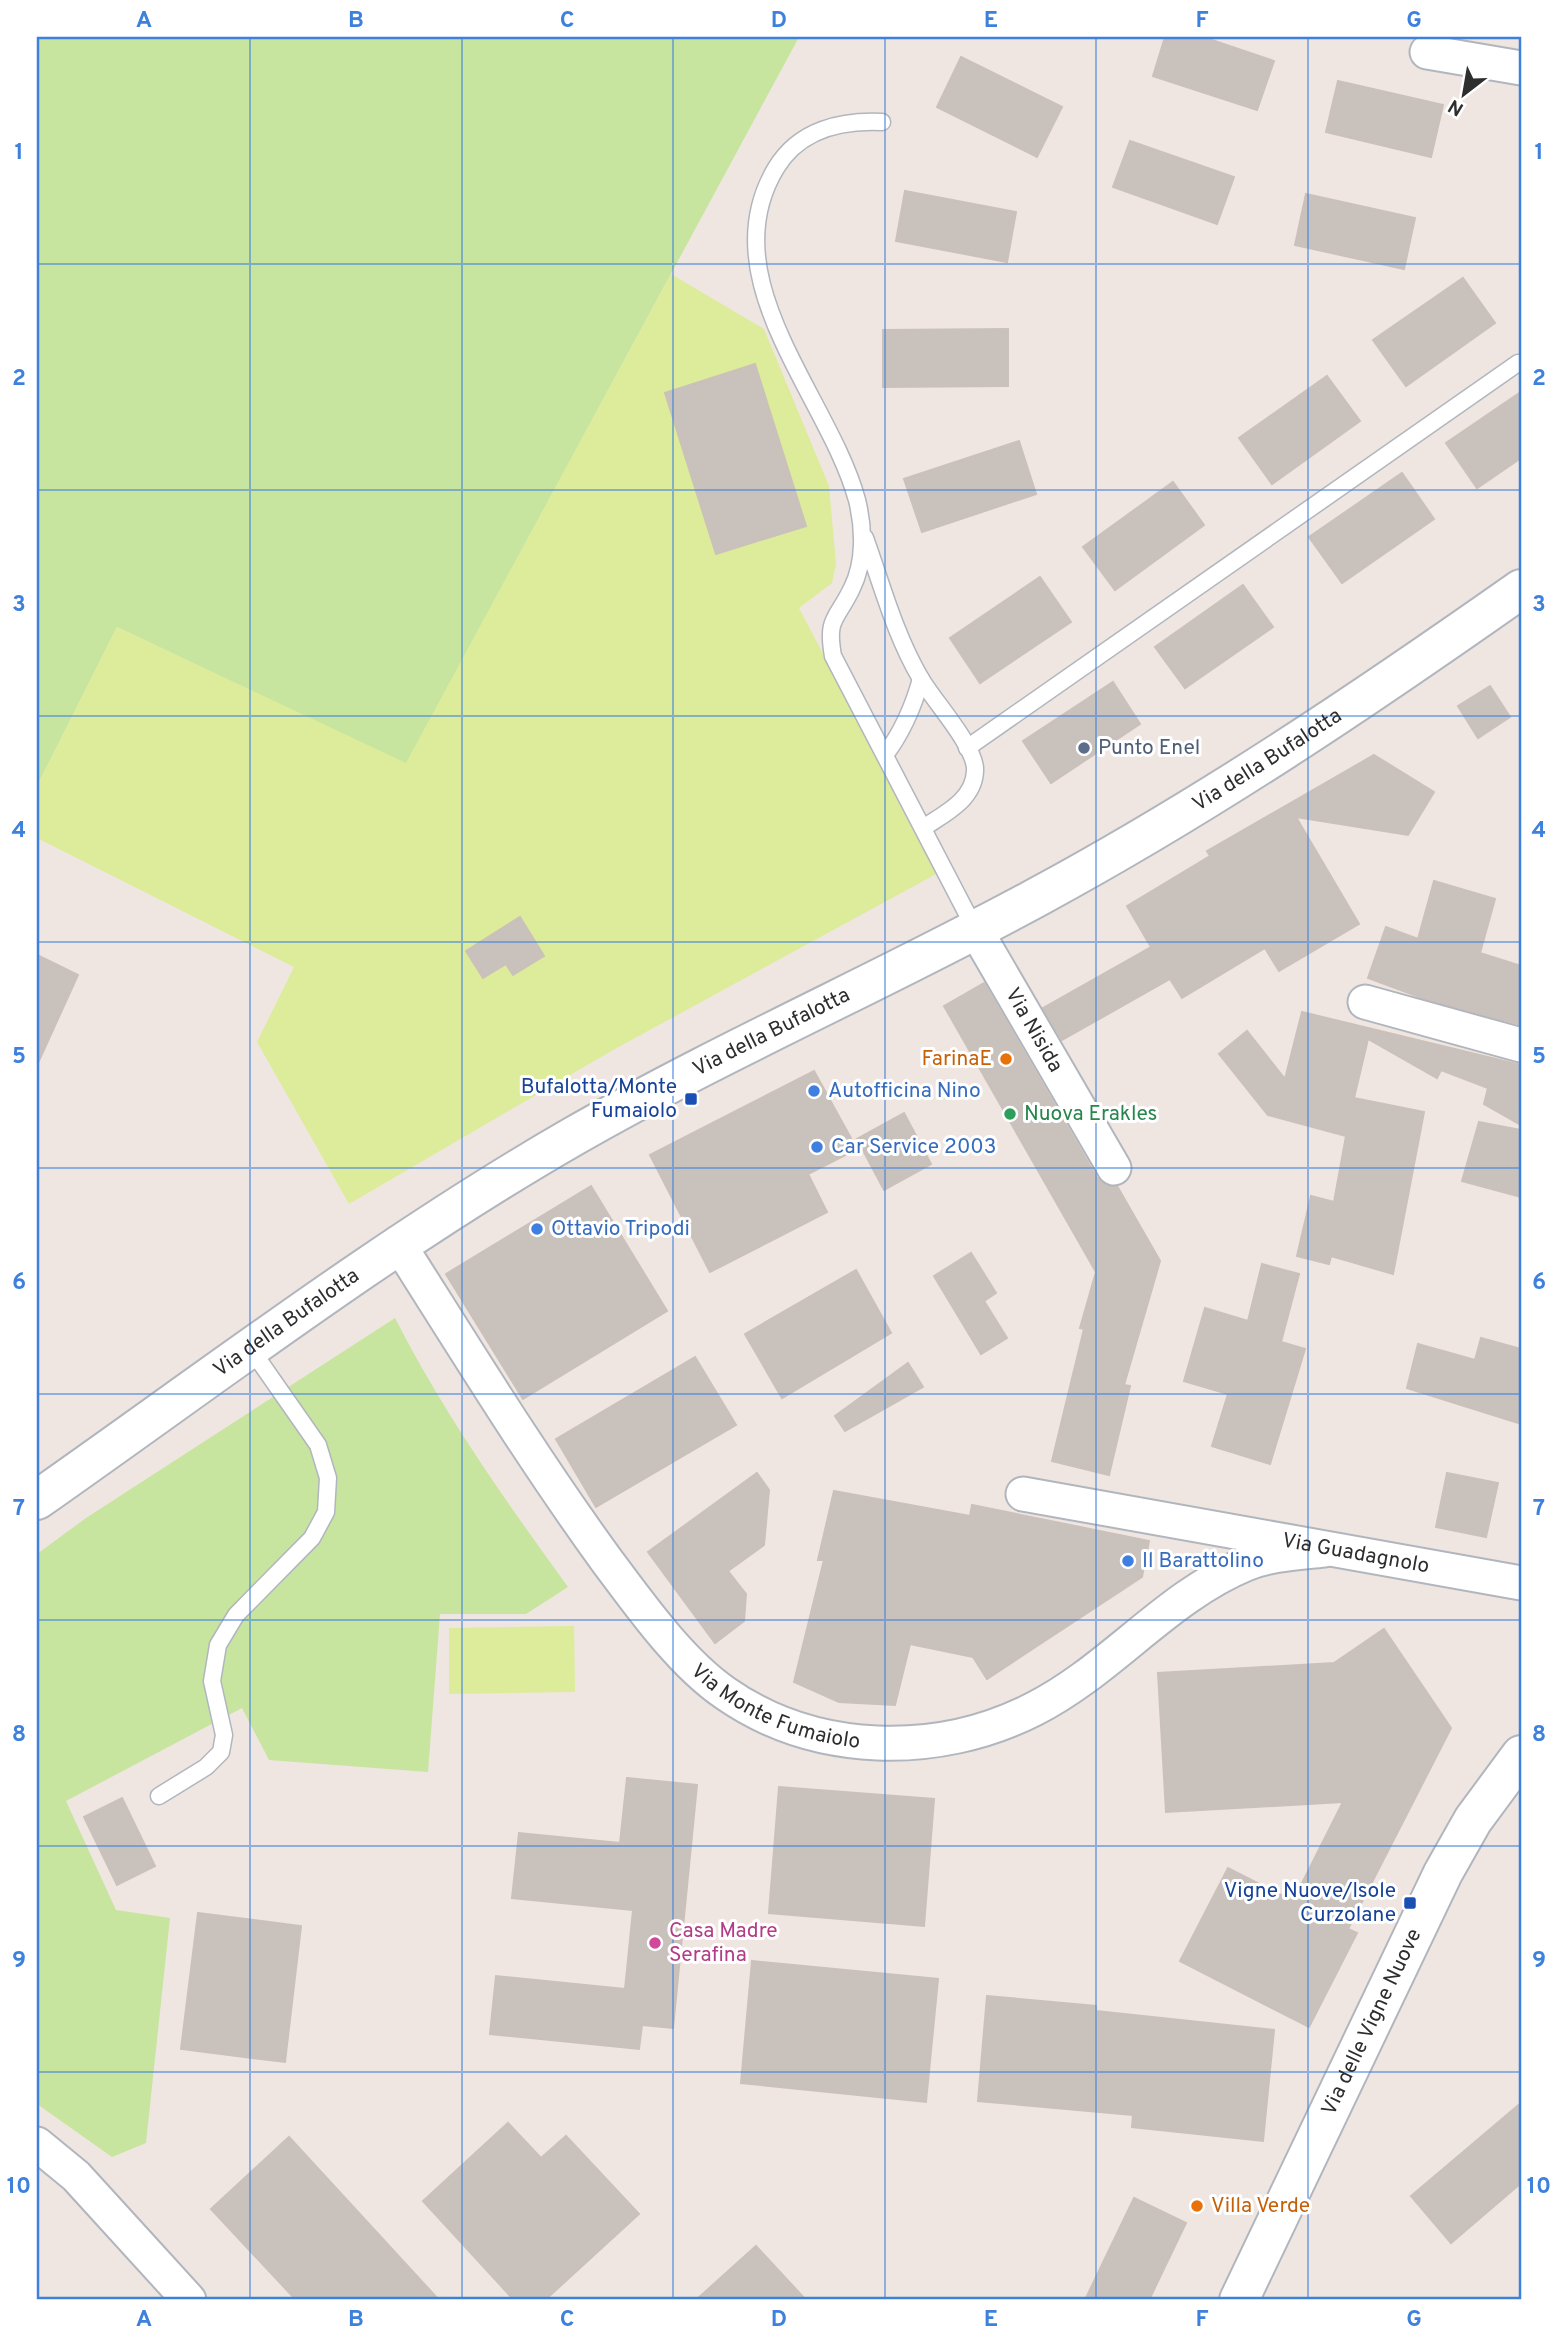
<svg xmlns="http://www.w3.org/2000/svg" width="1558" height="2337" font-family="Overpass,sans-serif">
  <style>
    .green { fill: #c7e59e }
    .pitch { fill: #dcec9a }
    .building { fill: #c8c1bc; stroke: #cbc1ba; stroke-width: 2 }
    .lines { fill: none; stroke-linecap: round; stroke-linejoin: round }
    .lane-casing { stroke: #b1b6be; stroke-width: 19 }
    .street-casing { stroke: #b1b6be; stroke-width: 37 }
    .secondary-casing { stroke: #b1b6be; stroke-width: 42 }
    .lane { stroke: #fff; stroke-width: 16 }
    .street { stroke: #fff; stroke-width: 33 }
    .secondary { stroke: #fff; stroke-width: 38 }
    .grid { fill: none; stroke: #3e81dc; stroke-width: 2; stroke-opacity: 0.55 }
    .service-dot { fill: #5c6f8a; stroke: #fff; stroke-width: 2.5 }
    .food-dot { fill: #e8710a; stroke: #fff; stroke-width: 2.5 }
    .shop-dot { fill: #3f7fe0; stroke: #fff; stroke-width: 2.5 }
    .transit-dot { fill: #1a4fb4; stroke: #fff; stroke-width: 2.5 }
    .leisure-dot { fill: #2e9e5b; stroke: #fff; stroke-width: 2.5 }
    .hotel-dot { fill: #d1479c; stroke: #fff; stroke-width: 2.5 }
    .labels { text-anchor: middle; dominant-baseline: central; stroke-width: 6; stroke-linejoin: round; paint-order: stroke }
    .service-label { font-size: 21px; fill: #4e5e75; stroke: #fff; text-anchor: start }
    .street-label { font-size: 21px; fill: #2e2e2e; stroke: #fff }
    .food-label { font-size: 21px; fill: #c56008; stroke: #fff; text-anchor: end }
    .transit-label { font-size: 21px; fill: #164399; stroke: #fff; text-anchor: end }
    .shop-label { font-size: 21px; fill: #366cbe; stroke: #fff; text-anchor: start }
    .leisure-label { font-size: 21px; fill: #27864d; stroke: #fff; text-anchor: start }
    .hotel-label { font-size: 21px; fill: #b23c85; stroke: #fff; text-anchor: start }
    .neatline { fill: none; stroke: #3e81dc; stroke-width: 2.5 }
    .grid-label { font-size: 23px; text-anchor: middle; font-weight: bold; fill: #3e81dc }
  </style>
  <rect width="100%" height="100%" fill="#efe6e1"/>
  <g class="green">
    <polygon points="37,37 799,37 406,764 117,627 37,786"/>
    <path d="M395,1318C444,1414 505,1500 568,1587L526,1614H440L428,1772L269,1760L242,1708L66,1801L116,1910L170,1918L146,2143L112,2157L37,2104V1554L86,1518Z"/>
  </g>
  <g class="pitch">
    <polygon points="671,274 764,329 829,486 836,564 832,583 799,608 938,873 613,1050 349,1204 257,1042 294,967 37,838 37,786 117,627 406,763"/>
    <polygon points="574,1626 575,1692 449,1694 449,1628"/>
  </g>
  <g class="building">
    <polygon points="1165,37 1203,37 1274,61 1257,110 1153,76"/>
    <polygon points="961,57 1062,107 1037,157 937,107"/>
    <polygon points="1338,81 1443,105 1431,157 1326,132"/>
    <polygon points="1130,141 1234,177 1217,224 1113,187"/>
    <polygon points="905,191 1016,212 1007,262 896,241"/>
    <polygon points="1306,194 1415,218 1404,269 1295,245"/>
    <polygon points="1463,278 1495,323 1406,386 1373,340"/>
    <polygon points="1008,329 1008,386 883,387 883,330"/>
    <polygon points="755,364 806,526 716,554 665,393"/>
    <polygon points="1327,376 1360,421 1272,484 1239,438"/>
    <polygon points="1521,392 1521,458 1477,488 1446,443"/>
    <polygon points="1019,441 1036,494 922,532 904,479"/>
    <polygon points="1402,473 1434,519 1342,583 1309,537"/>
    <polygon points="1173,482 1204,525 1115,590 1083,547"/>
    <polygon points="1040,577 1071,622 980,683 950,638"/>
    <polygon points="1243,585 1273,627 1185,688 1155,647"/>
    <polygon points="1113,682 1140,724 1051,783 1023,741"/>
    <polygon points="1490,686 1510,717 1478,738 1458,706"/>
    <polygon points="1374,755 1434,792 1408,835 1296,817 1359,924 1279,971 1265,948 1182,998 1170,979 1062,1040 1043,1008 1151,947 1127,906 1210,856 1207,851"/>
    <polygon points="1434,881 1495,899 1480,953 1521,966 1521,1025 1422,998 1368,978 1386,927 1418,939"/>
    <polygon points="520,917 544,956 513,975 506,964 483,978 466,951"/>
    <polygon points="37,955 78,975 37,1065"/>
    <polygon points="984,983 1097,1178 1105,1185 1117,1186 1160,1261 1124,1385 1130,1386 1109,1475 1052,1461 1084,1329 1080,1328 1096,1272 944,1006"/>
    <polygon points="1302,1012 1521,1065 1521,1125 1484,1104 1488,1088 1441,1070 1437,1078 1368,1039 1354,1098 1424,1112 1393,1274 1331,1256 1329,1264 1297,1256 1311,1196 1334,1202 1346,1136 1268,1115 1219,1054 1247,1031 1285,1079"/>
    <polygon points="814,1071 857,1149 808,1174 827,1212 710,1272 650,1155"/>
    <polygon points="904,1113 931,1164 884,1190 857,1139"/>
    <polygon points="1479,1122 1521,1130 1521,1197 1462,1181"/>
    <polygon points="591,1186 667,1311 523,1399 446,1274"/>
    <polygon points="971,1253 996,1293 984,1301 1007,1338 981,1354 934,1276"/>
    <polygon points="1262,1264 1299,1274 1281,1342 1305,1349 1270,1464 1212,1446 1228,1394 1184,1381 1205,1308 1248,1321"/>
    <polygon points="856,1270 891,1333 782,1398 745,1334"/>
    <polygon points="1481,1338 1521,1349 1521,1424 1407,1388 1418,1344 1475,1360"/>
    <polygon points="695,1357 736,1425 596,1507 556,1439"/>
    <polygon points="908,1363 923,1387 845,1431 835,1416"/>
    <polygon points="757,1473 769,1490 764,1545 728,1571 746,1594 744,1621 715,1643 648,1552"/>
    <polygon points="1447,1473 1498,1483 1486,1537 1436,1527"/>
    <polygon points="834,1491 970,1516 972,1505 1149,1541 1142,1577 987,1679 973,1657 910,1644 895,1705 839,1702 794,1682 824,1560 818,1560"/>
    <polygon points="1384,1629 1451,1728 1348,1929 1357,1933 1309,2027 1180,1961 1228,1868 1293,1901 1343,1802 1166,1812 1158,1673 1334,1663"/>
    <polygon points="627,1778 697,1785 673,2028 642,2025 639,2049 490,2034 496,1976 625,1989 633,1910 512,1898 519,1833 620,1843"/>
    <polygon points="779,1787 934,1799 924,1926 769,1913"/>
    <polygon points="122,1798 155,1866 117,1885 84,1817"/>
    <polygon points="198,1913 301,1926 285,2062 181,2049"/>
    <polygon points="752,1961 938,1979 926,2102 741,2083"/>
    <polygon points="987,1996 1096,2006 1096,2011 1274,2030 1263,2141 1132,2127 1133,2115 978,2101"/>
    <polygon points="1521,2103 1521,2183 1451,2243 1411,2196"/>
    <polygon points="508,2123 541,2158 566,2136 639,2214 545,2300 514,2300 423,2201"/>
    <polygon points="289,2137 439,2300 296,2300 211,2209"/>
    <polygon points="1134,2198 1186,2223 1149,2300 1085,2300"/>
    <polygon points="756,2246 806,2300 696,2300"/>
  </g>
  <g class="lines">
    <g class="lane-casing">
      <g id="lane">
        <path d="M882,122C841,120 799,130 776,168C709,279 829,397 857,500C864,528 865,562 852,588C837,620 826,617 833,656L975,929"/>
        <path d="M865,538C882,585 895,635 921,679C933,700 977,748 975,771C974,800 944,814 923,828"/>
        <polyline points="967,748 1518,363"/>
        <path d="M885,755C903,731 913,708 921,679"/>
        <polyline points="159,1796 206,1767 221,1752 224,1735 212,1681 218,1645 236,1615 312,1538 326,1512 328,1478 318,1445 251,1349"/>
      </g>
    </g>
    <g class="street-casing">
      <g id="street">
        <polyline points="1427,52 1521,68"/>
        <path id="s1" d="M975,929L1114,1168"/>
        <polyline points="1365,1002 1521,1045"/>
        <path id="s2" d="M398,1243C466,1350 532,1458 607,1561C640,1605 680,1662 725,1693C815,1756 938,1758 1034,1709C1111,1670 1166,1597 1246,1564C1270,1554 1298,1553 1324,1550"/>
        <path id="s3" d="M1023,1494L1521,1583"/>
        <polyline points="37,2144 76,2176 189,2300"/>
      </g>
    </g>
    <g class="secondary-casing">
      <g id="secondary">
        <path id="s4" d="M37,1500C214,1376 386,1244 574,1136C726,1049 887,979 1041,895C1209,804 1366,698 1521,589"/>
        <path id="s5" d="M1239,2300L1443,1873L1473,1820L1521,1755"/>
      </g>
    </g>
    <use href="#lane" class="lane"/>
    <use href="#street" class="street"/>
    <use href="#secondary" class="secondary"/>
  </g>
  <path class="grid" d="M250,37V2300M462,37V2300M673,37V2300M885,37V2300M1096,37V2300M1308,37V2300M37,264H1521M37,490H1521M37,716H1521M37,942H1521M37,1168H1521M37,1394H1521M37,1620H1521M37,1846H1521M37,2072H1521"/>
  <circle class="service-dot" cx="1084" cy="748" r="7"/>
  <g class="food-dot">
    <circle cx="1006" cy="1059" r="7"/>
    <circle cx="1197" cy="2206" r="7"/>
  </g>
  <g class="shop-dot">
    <circle cx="814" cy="1091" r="7"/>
    <circle cx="817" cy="1147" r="7"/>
    <circle cx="537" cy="1229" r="7"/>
    <circle cx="1128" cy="1561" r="7"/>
  </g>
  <g class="transit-dot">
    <rect x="684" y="1092" width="14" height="14" rx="3.5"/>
    <rect x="1403" y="1896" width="14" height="14" rx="3.5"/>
  </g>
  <circle class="leisure-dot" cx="1010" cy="1114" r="7"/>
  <circle class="hotel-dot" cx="655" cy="1943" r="7"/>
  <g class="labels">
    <g class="service-label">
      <text x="1098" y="748">Punto Enel</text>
    </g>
    <g class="street-label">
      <text stroke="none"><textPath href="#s4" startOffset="1438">Via della Bufalotta</textPath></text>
      <text stroke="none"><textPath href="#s1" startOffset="117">Via Nisida</textPath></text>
      <text stroke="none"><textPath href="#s4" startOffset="872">Via della Bufalotta</textPath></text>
      <text stroke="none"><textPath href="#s4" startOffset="306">Via della Bufalotta</textPath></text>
      <text stroke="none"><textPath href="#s3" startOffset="338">Via Guadagnolo</textPath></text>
      <text stroke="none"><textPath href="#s2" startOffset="611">Via Monte Fumaiolo</textPath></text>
      <text stroke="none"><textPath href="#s5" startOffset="308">Via delle Vigne Nuove</textPath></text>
    </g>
    <g class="food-label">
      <text x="992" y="1059">FarinaE</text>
      <text x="1211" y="2206" text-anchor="start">Villa Verde</text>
    </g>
    <g class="transit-label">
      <text x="677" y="1087">Bufalotta/Monte<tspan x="677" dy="24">Fumaiolo</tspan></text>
      <text x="1396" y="1891">Vigne Nuove/Isole<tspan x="1396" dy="24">Curzolane</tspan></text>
    </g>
    <g class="shop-label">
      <text x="828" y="1091">Autofficina Nino</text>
      <text x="831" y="1147">Car Service 2003</text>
      <text x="551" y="1229">Ottavio Tripodi</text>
      <text x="1142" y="1561">Il Barattolino</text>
    </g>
    <g class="leisure-label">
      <text x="1024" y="1114">Nuova Erakles</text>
    </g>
    <g class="hotel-label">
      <text x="669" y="1931">Casa Madre<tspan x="669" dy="24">Serafina</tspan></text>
    </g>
  </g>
  <rect width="1558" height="2337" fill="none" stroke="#ffffff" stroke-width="77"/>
  <g transform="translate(1464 94) rotate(211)" stroke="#ffffff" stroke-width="5" paint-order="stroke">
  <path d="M0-5L12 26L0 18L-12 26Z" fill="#2e2e2e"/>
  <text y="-10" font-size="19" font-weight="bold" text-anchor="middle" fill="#2e2e2e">N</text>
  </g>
  <rect x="38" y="38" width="1482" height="2260" class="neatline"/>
  <g class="grid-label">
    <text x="144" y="27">A</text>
    <text x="356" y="27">B</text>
    <text x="567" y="27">C</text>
    <text x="779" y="27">D</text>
    <text x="991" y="27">E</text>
    <text x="1202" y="27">F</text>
    <text x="1414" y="27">G</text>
    <text x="19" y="159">1</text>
    <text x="1539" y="159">1</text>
    <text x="19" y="385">2</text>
    <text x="1539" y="385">2</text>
    <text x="19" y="611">3</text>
    <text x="1539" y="611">3</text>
    <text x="19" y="837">4</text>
    <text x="1539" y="837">4</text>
    <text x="19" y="1063">5</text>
    <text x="1539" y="1063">5</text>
    <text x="19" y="1289">6</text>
    <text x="1539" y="1289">6</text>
    <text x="19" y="1515">7</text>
    <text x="1539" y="1515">7</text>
    <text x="19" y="1741">8</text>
    <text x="1539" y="1741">8</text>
    <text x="19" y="1967">9</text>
    <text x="1539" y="1967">9</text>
    <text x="19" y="2193">10</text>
    <text x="1539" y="2193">10</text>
    <text x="144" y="2326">A</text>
    <text x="356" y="2326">B</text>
    <text x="567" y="2326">C</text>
    <text x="779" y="2326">D</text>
    <text x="991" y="2326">E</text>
    <text x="1202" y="2326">F</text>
    <text x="1414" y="2326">G</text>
  </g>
</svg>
